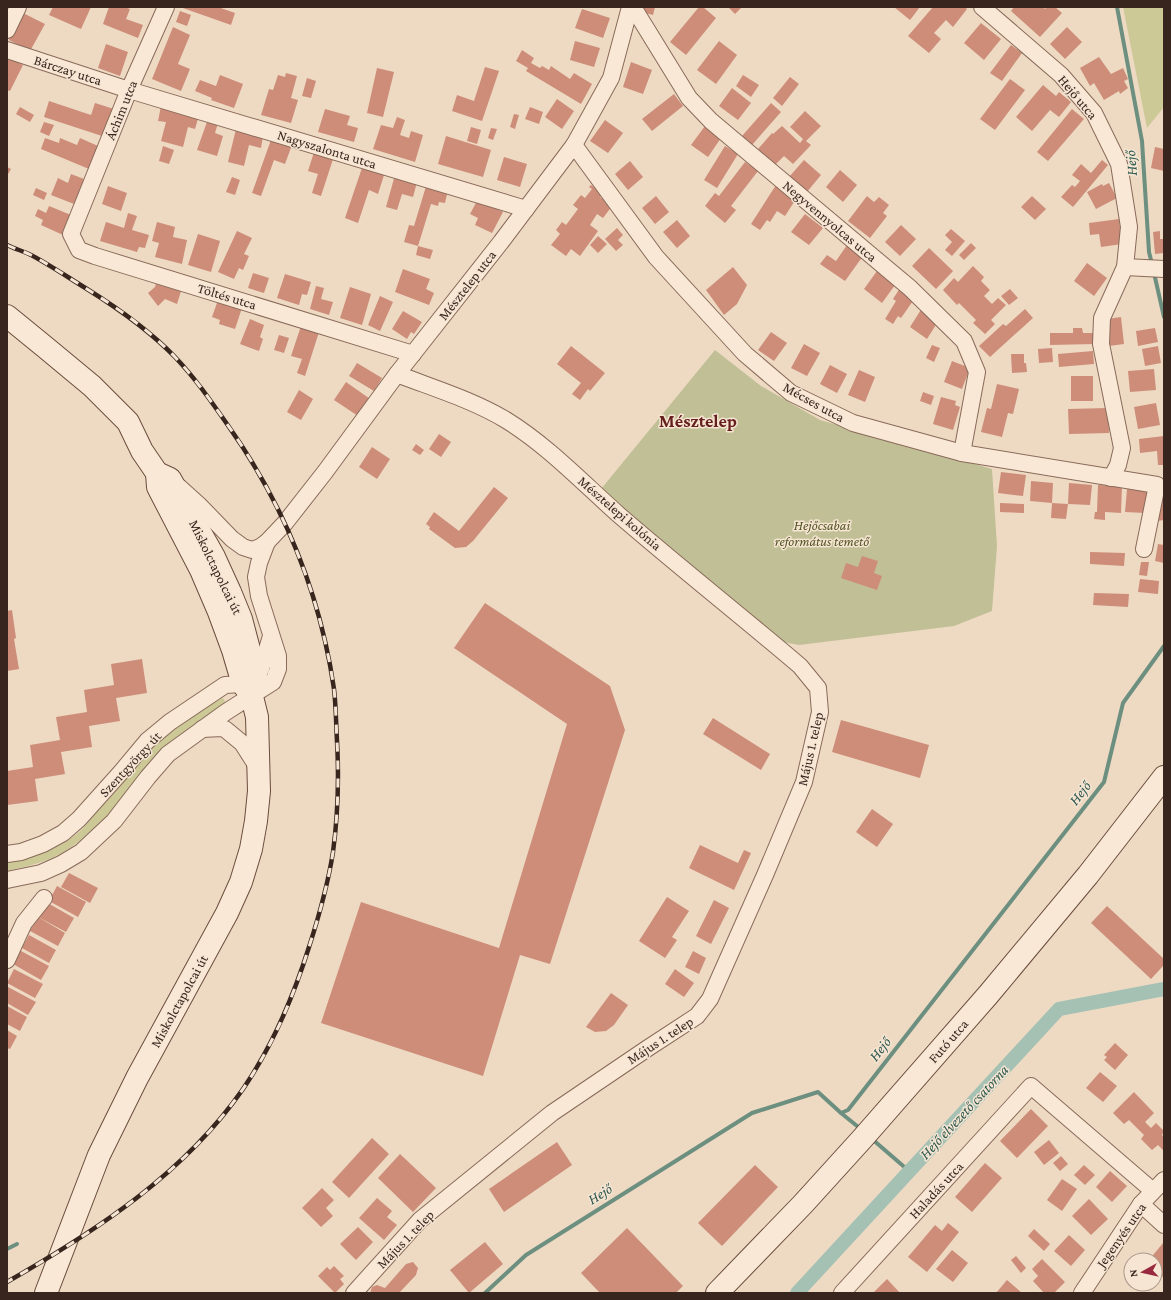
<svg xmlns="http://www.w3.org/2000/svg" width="1171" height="1300" font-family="'Crimson Pro',serif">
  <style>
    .green { fill: #ccc997 }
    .cemetery { fill: #c1bf96 }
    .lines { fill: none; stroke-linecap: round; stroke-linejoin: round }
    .stream { stroke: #6c8f80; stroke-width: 4 }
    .canal { stroke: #a5c1b4; stroke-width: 14 }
    .building { fill: #cd8d79 }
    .street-casing { stroke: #896a5a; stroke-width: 18 }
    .secondary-casing { stroke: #6a4c3d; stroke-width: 24 }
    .street { stroke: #f9e8d6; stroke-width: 16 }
    .secondary { stroke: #f9e8d6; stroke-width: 22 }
    .rail-casing { stroke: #38261e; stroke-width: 4.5 }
    .rail { stroke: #f6e5d3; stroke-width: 3; stroke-dasharray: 9; stroke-linecap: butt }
    .labels { text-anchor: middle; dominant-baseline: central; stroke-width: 3; stroke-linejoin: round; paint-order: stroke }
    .street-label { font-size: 14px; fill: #38261e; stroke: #f6e5d3 }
    .park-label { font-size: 14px; font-style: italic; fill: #525524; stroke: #f6e5d3 }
    .water-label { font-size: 15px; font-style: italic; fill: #2d584e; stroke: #f6e5d3 }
    .district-label { font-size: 18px; font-weight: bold; fill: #651f1d; stroke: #f6e5d3 }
  </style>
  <rect width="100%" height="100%" fill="#eedac3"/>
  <g class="green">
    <polygon points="1123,7 1164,7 1164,107 1147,128"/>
    <path d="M223,698L227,705C204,720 179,732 159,752C144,768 131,787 117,804C101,824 77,846 54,857C39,864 23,867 7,871V863C35,857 66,847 86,825C89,822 90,818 92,815C102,805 112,797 120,786C133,770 146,751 162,737C180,722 202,709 223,698Z"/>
  </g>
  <polygon class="cemetery" points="715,350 761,386 820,420 992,469 997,546 992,611 954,626 799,645 783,642 601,489"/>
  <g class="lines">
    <g class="stream">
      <polyline points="1117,7 1142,141 1149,252 1152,264"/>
      <polyline points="1154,273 1164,317"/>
      <polyline points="841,1113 862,1130"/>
      <polyline points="872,1139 909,1171"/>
      <polyline points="7,1249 17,1244"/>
      <polyline points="485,1293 526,1255 752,1113 818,1092 841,1113 848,1110 1104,782 1123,703 1164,646"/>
    </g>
    <polyline class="canal" points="797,1293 1059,1009 1164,989"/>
  </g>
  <g class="building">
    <polygon points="53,7 91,7 81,29 49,15"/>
    <polygon points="109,7 125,7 130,9 126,19 143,25 138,38 103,24"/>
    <polygon points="180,7 218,7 235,13 231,25"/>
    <polygon points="639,7 655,7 653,15 638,11"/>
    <polygon points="699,7 703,7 716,18 686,55 670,42"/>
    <polygon points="728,7 742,7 735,14"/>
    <polygon points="894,7 920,7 910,20"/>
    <polygon points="933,7 965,7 967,9 953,27 946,20 934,33 941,39 929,53 908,36"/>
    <polygon points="1014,7 1043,7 1045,9 1047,7 1055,7 1062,13 1040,37 1011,11"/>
    <polygon points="582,9 610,18 603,38 575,28"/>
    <polygon points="180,11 191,15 187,26 176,22"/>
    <polygon points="23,13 45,24 30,51 9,40"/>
    <polygon points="981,23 1001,39 984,60 964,43"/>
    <polygon points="173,27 190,35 178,64 190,69 181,91 152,79"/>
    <polygon points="1067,27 1082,42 1065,59 1050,44"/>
    <polygon points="575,41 600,48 594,67 570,60"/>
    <polygon points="719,41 737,55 716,84 697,70"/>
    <polygon points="106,44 128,52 120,76 98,68"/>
    <polygon points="1011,45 1022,53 1002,81 990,73"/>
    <polygon points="522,50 534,58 531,63 540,68 542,66 549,70 551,66 570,79 574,73 592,84 581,104 526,71 528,68 516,61"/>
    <polygon points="7,57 23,65 10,91 7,90"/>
    <polygon points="1099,57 1111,74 1123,68 1128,79 1124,81 1128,88 1120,94 1119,91 1104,100 1094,83 1090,86 1080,68"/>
    <polygon points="631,62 652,70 643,94 623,87"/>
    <polygon points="485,67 499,71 482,121 452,111 457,95 474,101"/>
    <polygon points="377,68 394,72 383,117 367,113"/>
    <polygon points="286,73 297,76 291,98 298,100 291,123 261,115 269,89 273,90 278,75 285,77"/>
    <polygon points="220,75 243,84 234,108 211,100 212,98 195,91 200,80 216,86"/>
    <polygon points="743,75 759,85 751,97 736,86"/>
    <polygon points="790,77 799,84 782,106 773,98"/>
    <polygon points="307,78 316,81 311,98 302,96"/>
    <polygon points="1010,79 1025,90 995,130 980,119"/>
    <polygon points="1043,85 1056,96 1059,92 1071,102 1059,117 1050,110 1032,131 1016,117"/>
    <polygon points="732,88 751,103 738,120 719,106"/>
    <polygon points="674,94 683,106 652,131 642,119"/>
    <polygon points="557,99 574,111 562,129 545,117"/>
    <polygon points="49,101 91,115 95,103 114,109 105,137 44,117"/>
    <polygon points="771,103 781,112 752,145 742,136"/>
    <polygon points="161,106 199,115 195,129 188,127 183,147 161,141 166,122 158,121"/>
    <polygon points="20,107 34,115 30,122 16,114"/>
    <polygon points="530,107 543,112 539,124 525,119"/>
    <polygon points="325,109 350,116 347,125 358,128 354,142 318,132"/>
    <polygon points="1072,109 1084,119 1048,161 1037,152"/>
    <polygon points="805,111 821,126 806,141 811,145 793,164 784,156 775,165 758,149 772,133 773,134 782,126 800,143 803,139 790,127"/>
    <polygon points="514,114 519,115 515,129 510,127"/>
    <polygon points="397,117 405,120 400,135 409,138 411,131 423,135 415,162 373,149 381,125 393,128"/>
    <polygon points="208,119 218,123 215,133 223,136 217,156 197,150"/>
    <polygon points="605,120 623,133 608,153 590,141"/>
    <polygon points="44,122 54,125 49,136 40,132"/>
    <polygon points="705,126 721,138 708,157 691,145"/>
    <polygon points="471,127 481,130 477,144 467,141"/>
    <polygon points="491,128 497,129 493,140 488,138"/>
    <polygon points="236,129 263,136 261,148 249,145 244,166 228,162"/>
    <polygon points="446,136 491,150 483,177 438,164"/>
    <polygon points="272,137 292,145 285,164 274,160 261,196 252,193"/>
    <polygon points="45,138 59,143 60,138 77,145 80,138 98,146 89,169 41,149"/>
    <polygon points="163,146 174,150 169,164 159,161"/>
    <polygon points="725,146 738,154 717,188 704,180"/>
    <polygon points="1155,147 1164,149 1164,171 1151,168"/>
    <polygon points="315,149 334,156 321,196 312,193 318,174 308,171"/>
    <polygon points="504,157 527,164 520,187 497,180"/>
    <polygon points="804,160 821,175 807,192 789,177"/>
    <polygon points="1102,160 1108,165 1073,207 1061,197 1072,185 1075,187 1080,181 1072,175 1081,164 1091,173"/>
    <polygon points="630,161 643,177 628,190 615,174"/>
    <polygon points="745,162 758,171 731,206 736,210 725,223 705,206 715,193 719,196"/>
    <polygon points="363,165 385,172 378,194 369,190 358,223 345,218"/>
    <polygon points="7,167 11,169 7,176"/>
    <polygon points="840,170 857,185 843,202 826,187"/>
    <polygon points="71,174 84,179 74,204 51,195 58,178 68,183"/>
    <polygon points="395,175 417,182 413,197 402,194 397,210 386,207"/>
    <polygon points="232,177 240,180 235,195 226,192"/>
    <polygon points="427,183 448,190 445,203 439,202 438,206 431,204 418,246 404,242 409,225 414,226"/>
    <polygon points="1109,183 1117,198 1096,209 1087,192 1102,184 1103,186"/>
    <polygon points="591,185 603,194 600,197 612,206 603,218 597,214 590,225 598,231 580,256 571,249 566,256 551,245 560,234 556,230 562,222 566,225 578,209 573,205 581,195 585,198 592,189 589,187"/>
    <polygon points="776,185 796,199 785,216 777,211 770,222 767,220 760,230 751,224"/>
    <polygon points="108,186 127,193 121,211 102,204"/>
    <polygon points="36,188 47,193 44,200 33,195"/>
    <polygon points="656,196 669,212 655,224 642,208"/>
    <polygon points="867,196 874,202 879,197 889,205 883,213 887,216 870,238 848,221"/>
    <polygon points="1032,196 1046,209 1035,220 1021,207"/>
    <polygon points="478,199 503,212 492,233 475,225 478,218 470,214"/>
    <polygon points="49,206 71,215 63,235 41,225 43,220 35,216 38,209 46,213"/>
    <polygon points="128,213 137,216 132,230 149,235 145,248 139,247 137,252 100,241 106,222 124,228"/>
    <polygon points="805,214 823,228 809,245 791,232"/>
    <polygon points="1119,219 1122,244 1101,247 1099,234 1090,235 1089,223"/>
    <polygon points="677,220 690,236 677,248 663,232"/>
    <polygon points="157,222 175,227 173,237 187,240 182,264 155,257 159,243 152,241"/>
    <polygon points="901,225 916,239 900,256 885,242"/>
    <polygon points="617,228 623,235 618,240 623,245 616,251 605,239"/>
    <polygon points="951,229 965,241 952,256 945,250 952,242 945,235"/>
    <polygon points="237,231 252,238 244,254 249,256 243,270 239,268 234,279 218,272"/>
    <polygon points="1160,231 1160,239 1164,239 1164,253 1155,254 1153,232"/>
    <polygon points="198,234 220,241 211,272 188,265"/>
    <polygon points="598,236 607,244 598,253 590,245"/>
    <polygon points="971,243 976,248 964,260 959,255"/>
    <polygon points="847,245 863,256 845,281 820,264 827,255 836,261"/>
    <polygon points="418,246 433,250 430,259 416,255"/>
    <polygon points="929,248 953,271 936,289 912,266"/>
    <polygon points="1087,263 1107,278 1094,296 1074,281"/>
    <polygon points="973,266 984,277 981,281 990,290 984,296 992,304 998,298 1006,305 991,320 995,324 985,334 973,323 976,320 959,303 957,305 943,290 954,278 958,282"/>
    <polygon points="733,267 747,285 737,304 724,315 706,290"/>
    <polygon points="403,269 430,279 426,289 434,293 429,305 395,292"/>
    <polygon points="877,271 895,285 882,303 864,289"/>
    <polygon points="253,273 269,278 264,293 248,288"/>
    <polygon points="285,274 311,282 307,295 302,294 299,305 277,298"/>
    <polygon points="157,280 182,288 177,304 165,299 158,306 148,293 155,287"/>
    <polygon points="316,286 324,288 321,299 333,302 329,315 310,309"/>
    <polygon points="350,287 371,294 362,325 340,318"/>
    <polygon points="900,288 915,298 901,318 898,316 893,324 885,319 896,301 893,299"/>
    <polygon points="1010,289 1018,298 1009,305 1001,296"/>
    <polygon points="380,296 393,302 380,331 368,325"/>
    <polygon points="218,300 242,308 235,329 219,324 220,320 212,317"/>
    <polygon points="922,308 939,320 927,339 910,327"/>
    <polygon points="1025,309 1033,318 990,357 979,346 1003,324 1006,326"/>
    <polygon points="403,311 422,322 414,334 411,332 407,339 392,329"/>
    <polygon points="1121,317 1124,344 1109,346 1107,319"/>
    <polygon points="250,319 264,325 260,337 263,339 259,351 240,344"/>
    <polygon points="301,326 319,332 305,376 297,373 302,359 291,356"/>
    <polygon points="1073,328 1082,328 1083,333 1096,333 1096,344 1050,345 1050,333 1073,333"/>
    <polygon points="1155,328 1158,342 1138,346 1136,331"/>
    <polygon points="771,332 787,343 774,361 758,350"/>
    <polygon points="279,335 289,338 284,353 274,350"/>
    <polygon points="804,344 820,353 807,376 791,368"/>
    <polygon points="932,345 940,348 934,362 926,358"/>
    <polygon points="571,346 605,373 590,391 588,389 580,400 572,394 581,383 557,364"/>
    <polygon points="1158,346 1161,363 1145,366 1142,349"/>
    <polygon points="1052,348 1053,362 1039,363 1038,349"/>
    <polygon points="1093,351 1094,364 1059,367 1058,354"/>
    <polygon points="1011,354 1024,354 1024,363 1026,363 1027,372 1012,373"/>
    <polygon points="952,361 970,368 962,389 944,382"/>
    <polygon points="357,363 382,378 374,391 349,376"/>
    <polygon points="830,365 847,374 837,393 820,384"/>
    <polygon points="1154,369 1156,390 1130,392 1128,371"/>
    <polygon points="859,370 875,377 865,402 848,395"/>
    <rect x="1071" y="376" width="22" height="25"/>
    <polygon points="346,382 373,401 361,418 334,400"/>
    <polygon points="997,384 1019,389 1013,414 1008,413 1002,437 981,432 987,408 991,409"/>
    <polygon points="299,390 313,399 301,420 287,412"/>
    <polygon points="923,392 934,396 931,405 920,401"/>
    <polygon points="941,397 956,401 955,405 960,407 953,430 933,424"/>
    <polygon points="1156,403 1160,425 1138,429 1134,407"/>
    <polygon points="1108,408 1109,433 1069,434 1068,409"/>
    <polygon points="439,434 451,442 441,457 429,449"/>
    <polygon points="1164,436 1164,465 1158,465 1157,451 1140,453 1139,439"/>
    <polygon points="416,444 424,450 420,455 412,450"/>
    <polygon points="372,447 390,459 377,479 359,467"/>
    <polygon points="1001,472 1026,475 1023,496 998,493"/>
    <polygon points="1031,481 1053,483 1052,503 1030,501"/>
    <polygon points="1069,483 1092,485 1090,505 1068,504"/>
    <polygon points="1098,485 1122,486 1121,513 1105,512 1105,520 1094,519 1095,512 1097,512"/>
    <polygon points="494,487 508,498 473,541 466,547 455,548 429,529 430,527 426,524 434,512 459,531"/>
    <polygon points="1127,489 1147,491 1145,513 1125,512"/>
    <polygon points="1164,500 1164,520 1157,521 1155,501"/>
    <polygon points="1000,503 1024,504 1024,513 1000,512"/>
    <polygon points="1052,503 1068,504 1066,519 1051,518"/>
    <polygon points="1158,544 1164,545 1164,563 1155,561"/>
    <polygon points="1090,552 1125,553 1124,566 1090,564"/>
    <polygon points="862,556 878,561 874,573 882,576 877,590 841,578 846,563 858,567"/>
    <polygon points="1141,562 1149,562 1147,576 1139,575"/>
    <polygon points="1140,579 1159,581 1158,594 1138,592"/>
    <polygon points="1094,593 1129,594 1128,607 1093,605"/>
    <polygon points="485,603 610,686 625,730 550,964 520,955 483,1076 321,1023 361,902 499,948 567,724 454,648"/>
    <polygon points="12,610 16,638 14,639 19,669 7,671 7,611"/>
    <polygon points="142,659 147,693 116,698 120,721 89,726 92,747 61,752 65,774 35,779 38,801 7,805 7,771 33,767 30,745 60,740 56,717 87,712 84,690 114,685 111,664"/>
    <polygon points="713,718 770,754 761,770 703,734"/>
    <polygon points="841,720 929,745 920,778 832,752"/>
    <polygon points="872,809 893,824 877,847 856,832"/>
    <polygon points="700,845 738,863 744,850 751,853 734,890 689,868"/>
    <polygon points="69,873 98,888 90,903 61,887"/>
    <polygon points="57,886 86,902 78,917 49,901"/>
    <polygon points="667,897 689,911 672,937 677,940 665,958 639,941"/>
    <polygon points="714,900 729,908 711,944 696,936"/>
    <polygon points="46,902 74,918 66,932 38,917"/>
    <polygon points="1107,906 1164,959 1164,965 1151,979 1091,923"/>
    <polygon points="38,917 65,933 58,946 30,931"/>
    <polygon points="29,935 56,950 49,963 22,948"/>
    <polygon points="21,951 49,966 41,980 13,964"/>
    <polygon points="693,951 706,958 699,974 685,967"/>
    <polygon points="14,969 43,984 35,998 7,983"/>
    <polygon points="675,969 694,983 684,997 665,984"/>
    <polygon points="8,987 36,1002 28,1015 7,1003 7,989"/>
    <polygon points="611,993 628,1005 614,1025 606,1031 595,1032 586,1027"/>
    <polygon points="7,1006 27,1017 20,1031 7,1024"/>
    <polygon points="7,1030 17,1036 10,1049 7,1048"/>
    <polygon points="1115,1043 1128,1055 1115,1070 1104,1060 1107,1057 1104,1055"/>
    <polygon points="1100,1072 1117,1086 1103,1102 1086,1088"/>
    <polygon points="1134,1092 1154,1113 1145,1122 1151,1128 1156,1123 1164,1131 1162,1135 1164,1138 1164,1151 1158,1145 1152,1150 1141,1139 1144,1135 1129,1120 1124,1124 1113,1113"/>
    <polygon points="1031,1109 1048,1126 1017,1158 1000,1141"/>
    <polygon points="372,1138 389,1154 349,1198 332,1182"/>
    <polygon points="1049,1140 1059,1153 1044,1165 1034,1152"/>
    <polygon points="557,1142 572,1165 504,1212 489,1189"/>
    <polygon points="400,1154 436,1188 413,1212 378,1178"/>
    <polygon points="1061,1156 1068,1164 1060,1171 1053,1163"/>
    <polygon points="985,1163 1002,1178 972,1212 955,1197"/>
    <polygon points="755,1165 778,1187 722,1246 698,1223"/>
    <polygon points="1084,1165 1095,1175 1085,1185 1074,1175"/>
    <polygon points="1110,1171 1127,1186 1112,1202 1096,1187"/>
    <polygon points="1062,1179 1077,1189 1062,1211 1047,1200"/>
    <polygon points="322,1188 334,1200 326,1208 333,1216 321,1227 302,1208"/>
    <polygon points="377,1198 392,1211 387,1217 397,1225 384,1240 359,1218"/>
    <polygon points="1089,1199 1108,1219 1091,1235 1072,1216"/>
    <polygon points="948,1223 959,1232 927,1272 908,1257 935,1225 942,1231"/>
    <polygon points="358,1227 373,1242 356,1260 340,1244"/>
    <polygon points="627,1228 683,1286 676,1293 600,1293 581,1273"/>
    <polygon points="1034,1229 1050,1244 1044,1251 1028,1236"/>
    <polygon points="1069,1235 1085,1250 1071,1266 1054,1251"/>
    <polygon points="485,1242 503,1264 469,1293 450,1270"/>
    <polygon points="1163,1243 1164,1244 1164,1278 1155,1270 1155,1260 1149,1260"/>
    <polygon points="952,1250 968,1263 953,1282 936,1269"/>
    <polygon points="1016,1256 1026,1268 1021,1273 1011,1260"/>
    <polygon points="1042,1259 1065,1282 1054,1293 1044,1293 1033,1281 1038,1276 1032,1269"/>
    <polygon points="413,1262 418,1268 416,1275 399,1293 370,1293 372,1287 377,1285 385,1288 406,1264"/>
    <polygon points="334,1266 344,1276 340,1279 344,1284 335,1293 318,1276 327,1267 330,1270"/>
    <polygon points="887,1279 900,1293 873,1293"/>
    <polygon points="1007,1280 1022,1293 996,1293"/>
  </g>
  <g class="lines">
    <g class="street-casing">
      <g id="street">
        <polyline points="166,7 129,90 71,234 79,250 95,256 413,354"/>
        <polyline points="633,7 689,98 711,121 910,288 964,341 977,372 962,453"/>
        <polyline points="982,7 1061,75 1094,113 1119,164 1129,227 1125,267 1102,318 1101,344 1122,448 1118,465 1111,478"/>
        <polyline points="7,30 18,7"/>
        <polyline points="7,50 129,90 526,209"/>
        <polyline points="574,145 656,257 745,354 791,393 853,423 962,453 1157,485 1144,549"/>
        <polyline points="1125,267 1164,269"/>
        <polyline points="179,487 200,506 232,539 243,547 252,550 260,547 267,542 285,523 325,472 397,374 501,242 574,145 611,78 630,7"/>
        <polyline points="202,729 222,728 225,729 242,743 258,768"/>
        <polyline points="7,854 21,852 43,844 63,833 79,819 122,771 147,741 170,722 225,685 243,684 256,676 261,669 271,636"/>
        <polyline points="7,880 41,873 61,864 81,852 114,821 148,777 168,754 226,712 273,682 278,669 278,656 259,596 256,577 259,563 267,542"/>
        <polyline points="7,960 24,923 44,898"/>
        <polyline points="1141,1204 1164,1225"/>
        <path d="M354,1293L420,1220L552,1113L648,1048L697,1016L710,999L765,875L804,782L820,712L818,688L800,666C740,615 678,566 619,515C582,482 548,446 506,420C473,400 433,388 397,374"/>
        <polyline points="842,1293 1031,1086 1153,1191"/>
        <polyline points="1082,1293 1141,1204 1164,1180"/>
      </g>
    </g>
    <g class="secondary-casing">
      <g id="secondary">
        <polyline points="7,316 45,347 92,386 128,422 142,451 157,473 170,479 214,557 230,592 241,619 256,676 252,697"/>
        <polyline points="46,1293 99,1155 137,1078 227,913 241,882 251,849 256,821 259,791 257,717 252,697 243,684 233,650 219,612 201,570 158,487 157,473"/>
        <polyline points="717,1293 803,1204 862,1139 988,995 1088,875 1164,777"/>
      </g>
    </g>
    <use href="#street" class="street"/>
    <use href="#secondary" class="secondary"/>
    <g class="rail-casing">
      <path id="rail" d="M7,245C15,249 23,251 31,255C50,265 69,278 87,289C119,309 149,330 175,357C195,378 211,401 227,424C283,503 320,593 334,689C336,706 336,724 337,741C339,778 338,815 333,852C328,884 319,916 309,947C293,998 273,1045 243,1089C184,1174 96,1231 7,1282"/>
    </g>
    <use href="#rail" class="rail"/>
  </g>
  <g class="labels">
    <g class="street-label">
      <text transform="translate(68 70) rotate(18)">Bárczay utca</text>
      <text transform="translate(1078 97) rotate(50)">Hejő utca</text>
      <text transform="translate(121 110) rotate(-68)">Áchim utca</text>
      <text transform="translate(327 149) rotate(17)">Nagyszalonta utca</text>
      <text transform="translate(830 221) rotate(40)">Negyvennyolcas utca</text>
      <text transform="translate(467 285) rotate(-52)">Mésztelep utca</text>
      <text transform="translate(227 296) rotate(17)">Töltés utca</text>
      <text transform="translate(814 402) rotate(29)">Mécses utca</text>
      <text transform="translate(620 513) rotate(41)">Mésztelepi kolónia</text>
      <text transform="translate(216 567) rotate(64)">Miskolctapolcai út</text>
      <text transform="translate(810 749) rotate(-77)">Május 1. telep</text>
      <text transform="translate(130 764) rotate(-47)">Szentgyörgy út</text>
      <text transform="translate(179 1001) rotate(-61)">Miskolctapolcai út</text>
      <text transform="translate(660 1040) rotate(-33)">Május 1. telep</text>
      <text transform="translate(948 1041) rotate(-49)">Futó utca</text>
      <text transform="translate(936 1190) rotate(-47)">Haladás utca</text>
      <text transform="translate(1121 1235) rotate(-55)">Jegenyés utca</text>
      <text transform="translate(405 1239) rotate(-46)">Május 1. telep</text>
    </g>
    <g class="park-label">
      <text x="822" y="525">Hejőcsabai<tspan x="822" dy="16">református temető</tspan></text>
    </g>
    <g class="water-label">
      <text transform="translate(1131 163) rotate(-94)">Hejő</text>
      <text transform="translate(1080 793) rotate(-52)">Hejő</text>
      <text transform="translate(880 1049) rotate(-52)">Hejő</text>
      <text transform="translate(964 1112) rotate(-47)">Hejő elvezető csatorna</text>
      <text transform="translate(600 1194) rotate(-32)">Hejő</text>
    </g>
    <g class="district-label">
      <text x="698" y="421">Mésztelep</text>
    </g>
  </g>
  <rect width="1171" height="1300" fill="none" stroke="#38261e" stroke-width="16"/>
  <g transform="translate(1143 1272) rotate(262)"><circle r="19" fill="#f6e5d3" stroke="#aa998b"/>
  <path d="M0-3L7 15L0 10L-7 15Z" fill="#98293e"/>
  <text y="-6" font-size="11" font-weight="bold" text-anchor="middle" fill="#38261e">N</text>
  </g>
</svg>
